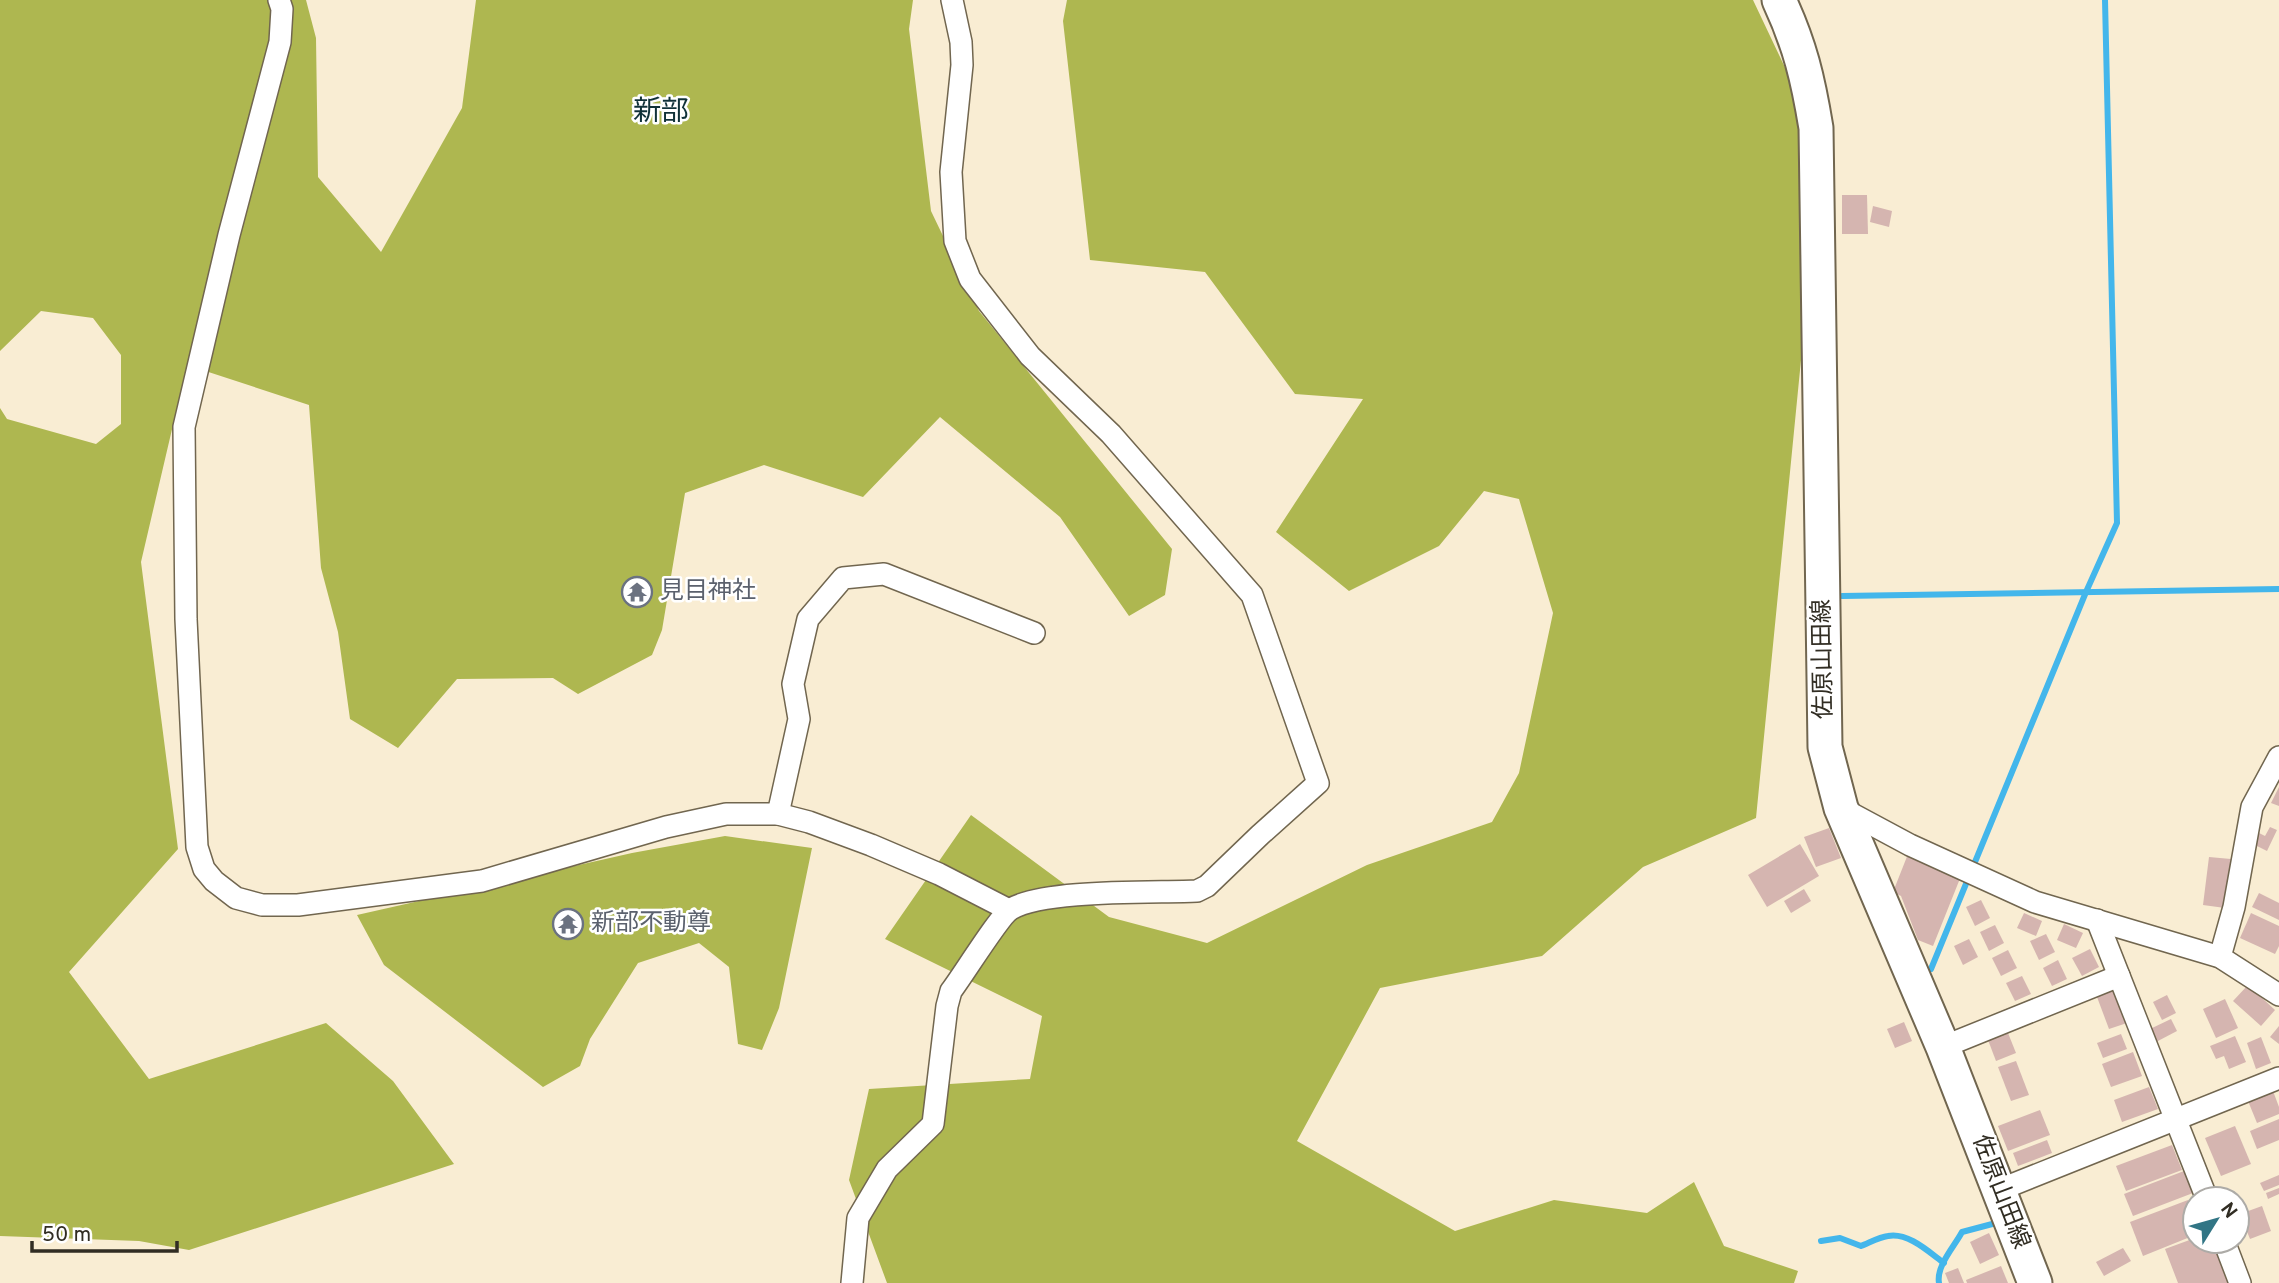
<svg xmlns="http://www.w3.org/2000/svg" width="2279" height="1283" font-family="Overpass,'Noto Sans JP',sans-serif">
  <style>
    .forest { fill: #aeb750 }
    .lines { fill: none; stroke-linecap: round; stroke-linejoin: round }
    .stream { stroke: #43b6eb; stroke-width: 6 }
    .building { fill: #d5b5b0 }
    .street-casing { stroke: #71664f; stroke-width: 24 }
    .primary-casing { stroke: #71664f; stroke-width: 37 }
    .street { stroke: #fff; stroke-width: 21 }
    .primary { stroke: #fff; stroke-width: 33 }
    .labels { text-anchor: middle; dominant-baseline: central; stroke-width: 5; stroke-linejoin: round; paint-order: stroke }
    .worship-label { font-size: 24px; fill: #5b616d; stroke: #fff; text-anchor: start }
    .street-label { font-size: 24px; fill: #312d23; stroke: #fff }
    .quarter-label { font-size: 28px; fill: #103138; stroke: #fff }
  </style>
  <rect width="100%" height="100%" fill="#f9edd3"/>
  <g class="forest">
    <polygon points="0,0 306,0 316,38 318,177 381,252 462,108 476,0 913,0 909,29 931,211 979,311 1172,549 1165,595 1129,616 1060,517 940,417 863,497 764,465 685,493 662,630 652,655 578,694 553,678 457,679 398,748 350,719 338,632 321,568 309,405 187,365 141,562 178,849 69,972 149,1079 326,1023 393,1081 454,1164 189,1250 139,1241 0,1236 0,408 7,419 96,444 121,424 121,355 93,318 41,311 0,351"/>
    <polygon points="1067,0 1753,0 1798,95 1807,299 1756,818 1643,867 1542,956 1380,988 1297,1141 1455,1231 1554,1200 1647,1213 1694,1182 1724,1246 1798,1271 1794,1283 887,1283 849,1180 869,1089 1030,1079 1042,1016 885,939 971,815 1109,917 1207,943 1367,865 1492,822 1519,773 1553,613 1519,499 1484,491 1439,546 1349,591 1276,532 1363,399 1295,394 1205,272 1090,260 1063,21"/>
    <polygon points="725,836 812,848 779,1008 762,1050 738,1044 729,967 699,943 638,963 590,1039 580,1066 543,1087 384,965 357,915 632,853"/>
  </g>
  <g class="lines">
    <g class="stream">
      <polyline points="1842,596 2279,589"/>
      <polyline points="1931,969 2086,592 2117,523 2105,0"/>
      <path d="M1821,1241L1840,1238L1861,1246C1869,1243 1879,1237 1888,1236C1908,1232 1929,1252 1944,1263"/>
      <path d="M1939,1283C1936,1266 1954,1247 1962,1232L1996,1223L1997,1226"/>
    </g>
  </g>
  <g class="building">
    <polygon points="1842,195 1867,195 1868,234 1842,234"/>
    <polygon points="1873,206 1892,211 1889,227 1870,222"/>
    <polygon points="2279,787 2279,806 2271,803"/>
    <polygon points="2270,827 2277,830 2267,851 2251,843 2257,832 2265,836"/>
    <polygon points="1829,828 1841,858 1816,867 1804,837"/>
    <polygon points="1800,844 1819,876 1767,907 1748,875"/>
    <polygon points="1908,854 1961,876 1933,946 1918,940 1901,896 1893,892"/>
    <polygon points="2209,857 2231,859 2225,908 2203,905"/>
    <polygon points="1804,889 1811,901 1791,913 1784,901"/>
    <polygon points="2259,893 2279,903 2279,920 2252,907"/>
    <polygon points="1981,900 1990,918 1975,926 1966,907"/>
    <polygon points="2024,913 2042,921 2036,936 2017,928"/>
    <polygon points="2251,913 2279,926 2279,946 2275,954 2240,938"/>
    <polygon points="2064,924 2083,933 2076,948 2057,940"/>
    <polygon points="1995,925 2004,943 1989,951 1980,932"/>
    <polygon points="2046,934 2055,952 2039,960 2030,941"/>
    <polygon points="1969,939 1978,957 1963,965 1954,946"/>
    <polygon points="2090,949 2099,967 2082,976 2072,958"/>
    <polygon points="2008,950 2017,968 2001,976 1992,958"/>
    <polygon points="2058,960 2067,979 2052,986 2043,968"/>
    <polygon points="2022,976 2031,994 2015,1001 2006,983"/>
    <polygon points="2248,985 2275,1010 2261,1026 2233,1001"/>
    <polygon points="2114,990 2127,1023 2109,1029 2097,997"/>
    <polygon points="2167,995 2176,1013 2162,1020 2153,1002"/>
    <polygon points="2225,999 2238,1028 2216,1038 2203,1009"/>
    <polygon points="2171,1019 2177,1031 2156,1042 2150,1029"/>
    <polygon points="1904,1022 1912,1041 1895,1048 1887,1029"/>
    <polygon points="2279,1026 2279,1044 2270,1037"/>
    <polygon points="2008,1033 2016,1053 1996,1061 1988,1040"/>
    <polygon points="2121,1034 2127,1049 2103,1058 2097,1043"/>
    <polygon points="2235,1036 2246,1062 2229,1069 2224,1056 2216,1059 2210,1046"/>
    <polygon points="2261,1037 2271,1063 2256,1069 2247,1043"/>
    <polygon points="2133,1052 2142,1076 2111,1087 2102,1064"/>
    <polygon points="2016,1061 2029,1095 2011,1101 1998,1067"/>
    <polygon points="2149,1087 2158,1109 2122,1122 2114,1100"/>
    <polygon points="2273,1091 2279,1107 2279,1114 2257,1123 2248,1101"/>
    <polygon points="2040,1110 2050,1135 2008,1151 1998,1126"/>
    <polygon points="2279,1119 2279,1140 2257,1149 2250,1131"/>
    <polygon points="2235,1126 2251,1164 2221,1176 2205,1138"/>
    <polygon points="2047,1140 2052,1153 2018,1166 2013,1153"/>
    <polygon points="2172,1145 2182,1170 2126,1191 2116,1166"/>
    <polygon points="2184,1171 2193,1193 2133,1216 2124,1194"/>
    <polygon points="2279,1175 2279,1185 2264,1191 2260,1183"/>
    <polygon points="2279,1188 2279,1194 2268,1199 2266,1193"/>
    <polygon points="2188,1200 2195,1219 2195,1235 2143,1256 2130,1222"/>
    <polygon points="2262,1206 2271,1231 2250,1239 2240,1214"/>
    <polygon points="1989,1233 1999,1255 1980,1264 1970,1242"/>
    <polygon points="2195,1238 2195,1241 2212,1241 2228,1283 2178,1283 2165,1249"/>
    <polygon points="2123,1248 2131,1261 2104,1276 2096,1262"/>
    <polygon points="2001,1266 2008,1283 1967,1283 1966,1280"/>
    <polygon points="1958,1268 1964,1283 1949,1283 1945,1273"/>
  </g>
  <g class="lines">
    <g class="street-casing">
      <g id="street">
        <polyline points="279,0 282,9 280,42 229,235 184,427 186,619 197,847 204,869 214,881 236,898 262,905 298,905 482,881 666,827 726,814 778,814 809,822 871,845 939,874 1009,910"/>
        <polyline points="1841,808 1910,845 2035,902 2220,957 2279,995"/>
        <polyline points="778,814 799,719 793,684 808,619 843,578 884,574 1034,633"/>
        <polyline points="2097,920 2207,1199"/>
        <polyline points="2220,957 2234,907 2252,807 2279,757"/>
        <polyline points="1943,1047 2119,976"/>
        <polyline points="1999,1190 2279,1078"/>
        <polyline points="2224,1241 2240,1283"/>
        <path d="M852,1283L858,1218L887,1169L933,1124L947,1006L951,991C962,977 1000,915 1011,909C1044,889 1155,893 1197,891L1207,886L1260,835L1318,783L1252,595L1111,434L1030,356L970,279L955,241L951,172L962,65L961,42L952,0"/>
      </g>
    </g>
    <g class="primary-casing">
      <path id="primary" d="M1779,0C1800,45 1808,79 1816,128L1825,747L1841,808L1943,1047L2035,1283"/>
    </g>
    <use href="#street" class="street"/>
    <use href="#primary" class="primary"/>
  </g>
  <defs>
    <g id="temple-ring" transform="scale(1.575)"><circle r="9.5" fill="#fff" stroke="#6b7280" stroke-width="1.5"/><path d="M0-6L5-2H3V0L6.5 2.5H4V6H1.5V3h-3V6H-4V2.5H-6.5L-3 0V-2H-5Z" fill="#6b7280"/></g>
  </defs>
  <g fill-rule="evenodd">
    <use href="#temple-ring" x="637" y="592"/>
    <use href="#temple-ring" x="568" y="924"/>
  </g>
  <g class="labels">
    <g class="worship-label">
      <text x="660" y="592">見目神社</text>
      <text x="591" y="924">新部不動尊</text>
    </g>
    <g class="street-label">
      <text transform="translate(1824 659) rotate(-91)">佐原山田線</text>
      <text transform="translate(2000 1192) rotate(69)">佐原山田線</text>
    </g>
    <g class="quarter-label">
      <text x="661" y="113">新部</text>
    </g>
  </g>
  <g transform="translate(2216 1220) rotate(53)"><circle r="33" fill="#ffffff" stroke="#adaba7" stroke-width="2"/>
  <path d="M0-5L12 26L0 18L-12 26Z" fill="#317585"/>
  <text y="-10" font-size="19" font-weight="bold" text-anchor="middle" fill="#312d23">N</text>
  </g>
  <path d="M32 1241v10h145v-10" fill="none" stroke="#312d23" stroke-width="3.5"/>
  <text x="42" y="1241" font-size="21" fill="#312d23" stroke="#ffffff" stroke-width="5" paint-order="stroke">50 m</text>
</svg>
